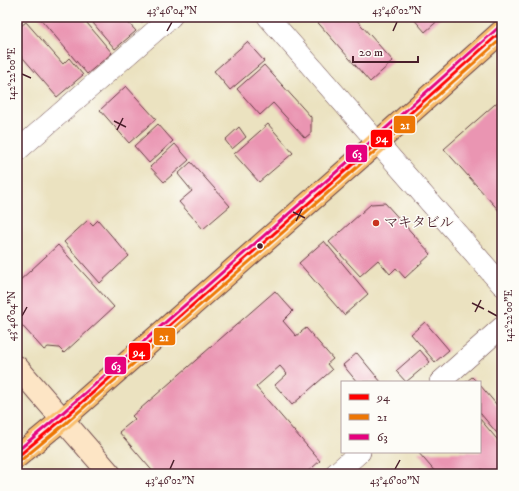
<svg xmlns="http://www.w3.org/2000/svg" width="519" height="491" font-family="'IM FELL DW Pica','Noto Serif JP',serif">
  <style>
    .building { fill: #ea95b2 }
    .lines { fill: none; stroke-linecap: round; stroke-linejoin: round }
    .street-casing { stroke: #623c41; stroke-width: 22 }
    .secondary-casing { stroke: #623c41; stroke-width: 24 }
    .highway-casing { stroke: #623c41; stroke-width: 24 }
    .street { stroke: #fff; stroke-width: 21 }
    .secondary { stroke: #fde5c5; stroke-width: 22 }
    .highway { stroke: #f9be6d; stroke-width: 22 }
    .bus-1-casing { stroke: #fdfcf7; stroke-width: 6 }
    .bus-2-casing { stroke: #fdfcf7; stroke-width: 6 }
    .bus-3-casing { stroke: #fdfcf7; stroke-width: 6 }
    .bus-1 { stroke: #f00; stroke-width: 3 }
    .bus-2 { stroke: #ed7604; stroke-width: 3 }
    .bus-3 { stroke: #e5007d; stroke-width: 3 }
    .ticks { fill: none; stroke: #4a1f2b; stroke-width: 1.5 }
    .poi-dot { fill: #c8321e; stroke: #fdfcf7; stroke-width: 1.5 }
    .bus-dot { fill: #4a1f2b; stroke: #fdfcf7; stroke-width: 1.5 }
    .labels { text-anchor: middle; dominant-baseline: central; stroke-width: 3; stroke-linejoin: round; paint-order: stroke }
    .poi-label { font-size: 14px; fill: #4a1f2b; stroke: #fdfcf7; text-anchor: start }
    .line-badge { stroke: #fdfcf7; stroke-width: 1.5 }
    .badge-label { font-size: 11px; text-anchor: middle; font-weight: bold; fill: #fff }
    .neatline { fill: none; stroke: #4a1f2b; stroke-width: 1.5 }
    .ticks-label { font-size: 10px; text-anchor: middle; fill: #4a1f2b }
  </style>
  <rect width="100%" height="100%" fill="#fdfcf7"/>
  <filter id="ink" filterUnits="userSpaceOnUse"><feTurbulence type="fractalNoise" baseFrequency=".025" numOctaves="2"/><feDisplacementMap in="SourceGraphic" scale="8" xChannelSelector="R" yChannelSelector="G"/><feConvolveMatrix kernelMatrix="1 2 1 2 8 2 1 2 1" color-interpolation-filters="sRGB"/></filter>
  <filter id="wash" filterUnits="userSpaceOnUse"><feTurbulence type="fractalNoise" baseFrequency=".012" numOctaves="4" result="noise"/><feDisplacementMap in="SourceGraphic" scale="16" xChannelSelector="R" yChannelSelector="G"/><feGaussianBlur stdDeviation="0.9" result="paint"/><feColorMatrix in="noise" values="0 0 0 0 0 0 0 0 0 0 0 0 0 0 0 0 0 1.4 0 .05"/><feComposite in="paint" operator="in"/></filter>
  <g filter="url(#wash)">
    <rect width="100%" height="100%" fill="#ebe2c0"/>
    <g id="blocks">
      <g class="building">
        <polygon points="17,17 25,17 17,24"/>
        <polygon points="39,17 82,17 112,53 87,74"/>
        <polygon points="87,17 96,17 91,22"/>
        <polygon points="101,17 123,17 136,31 115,49 93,23"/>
        <polygon points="137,17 148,17 141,23"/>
        <polygon points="313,17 354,17 393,61 370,82"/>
        <polygon points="412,17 442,17 425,32"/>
        <polygon points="26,22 63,64 69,58 83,75 57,97 17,51 17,29"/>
        <polygon points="247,42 264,61 230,90 214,71"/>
        <polygon points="264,65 311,117 311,133 305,138 273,103 260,115 237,89"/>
        <polygon points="126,86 156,119 129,143 100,110"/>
        <polygon points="502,98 502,214 444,149"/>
        <polygon points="158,124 173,141 149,163 134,146"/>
        <polygon points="268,124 293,153 259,182 234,154"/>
        <polygon points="239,127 246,137 232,149 225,140"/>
        <polygon points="175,144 189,160 164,182 150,167"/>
        <polygon points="191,162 230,206 203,229 179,202 192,191 178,174"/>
        <polygon points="385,203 431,254 405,278 396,268 390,274 378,260 360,276 329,242 371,204"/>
        <polygon points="88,220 93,225 98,220 129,256 100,283 64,242"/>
        <polygon points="324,241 368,294 344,315 299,263"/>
        <polygon points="58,245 114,307 64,353 59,348 48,347 44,350 17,320 17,283"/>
        <polygon points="275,291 293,311 283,321 296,336 306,328 333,359 327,364 332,370 292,405 275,385 287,374 280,366 256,387 320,461 305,474 155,474 119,432 135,419 132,416"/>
        <polygon points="425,322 449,350 435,362 411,334"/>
        <polygon points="420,350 430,362 406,382 396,371"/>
        <polygon points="357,353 381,382 357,382 343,365"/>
        <polygon points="472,377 477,382 466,382"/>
        <polygon points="480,385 502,411 502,439 480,413"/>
        <polygon points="480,419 502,445 502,474 486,474 482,469 476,474 437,474 418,452 480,452"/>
      </g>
    </g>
  </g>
  <g filter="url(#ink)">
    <use href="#blocks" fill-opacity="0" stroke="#623c41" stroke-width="1"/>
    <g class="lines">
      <g class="street-casing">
        <g id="street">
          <polyline points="268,17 502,285"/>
          <polyline points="17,151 171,17"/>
          <polyline points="440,382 502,327"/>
          <polyline points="335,474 360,452"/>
        </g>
      </g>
      <g class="secondary-casing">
        <polyline id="secondary" points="17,367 110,474"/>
      </g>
      <g class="highway-casing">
        <polyline id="highway" points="17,457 63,419 378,142 502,31"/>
      </g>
      <use href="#street" class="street"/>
      <use href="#secondary" class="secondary"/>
      <use href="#highway" class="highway"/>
      <g class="bus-1-casing">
        <polyline id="bus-1" points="17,457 63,419 378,142 502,31"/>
      </g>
      <g class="bus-2-casing">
        <polyline id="bus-2" points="20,461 66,423 381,146 502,38"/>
      </g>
      <g class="bus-3-casing">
        <polyline id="bus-3" points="17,451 60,415 375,138 499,27"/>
      </g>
      <use href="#bus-1" class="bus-1"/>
      <use href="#bus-2" class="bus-2"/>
      <use href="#bus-3" class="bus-3"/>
    </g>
  </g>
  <path class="ticks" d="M167,31L172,22M393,31L397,22M22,74L31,78M114,121L126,127M117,130L123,118M293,212L305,218M296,221L302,209M472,303L484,309M488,311L497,316M475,312L481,300M22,316L27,307M170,469L174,460M395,469L400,460"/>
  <circle class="poi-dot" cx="376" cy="223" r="4"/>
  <circle class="bus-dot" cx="260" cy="246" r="3.5"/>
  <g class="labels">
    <g class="poi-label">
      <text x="384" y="223">マキタビル</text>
    </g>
  </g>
  <g class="line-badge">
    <rect x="393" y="115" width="23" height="19" rx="4" fill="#ed7604"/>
    <rect x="370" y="129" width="23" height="19" rx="4" fill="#f00"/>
    <rect x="345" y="144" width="23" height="19" rx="4" fill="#e5007d"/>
    <rect x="153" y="327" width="23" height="19" rx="4" fill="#ed7604"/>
    <rect x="128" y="342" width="23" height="19" rx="4" fill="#f00"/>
    <rect x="104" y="356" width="23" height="19" rx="4" fill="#e5007d"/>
  </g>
  <g class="badge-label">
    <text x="405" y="129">21</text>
    <text x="382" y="142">94</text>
    <text x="357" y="158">63</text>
    <text x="164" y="341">21</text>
    <text x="139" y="356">94</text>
    <text x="116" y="370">63</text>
  </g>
  <rect width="519" height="491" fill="none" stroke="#fdfcf7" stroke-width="44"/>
  <rect x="341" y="381" width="140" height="72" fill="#fdfcf7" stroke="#b5a4a5"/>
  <rect x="349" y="394" width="20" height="6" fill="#ff0000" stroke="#b5a4a5"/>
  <text x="377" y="401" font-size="12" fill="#4a1f2b">94</text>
  <rect x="349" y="414" width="20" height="6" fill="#ed7604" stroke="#b5a4a5"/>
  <text x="377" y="421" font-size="12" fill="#4a1f2b">21</text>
  <rect x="349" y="434" width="20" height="6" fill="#e5007d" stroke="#b5a4a5"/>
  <text x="377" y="441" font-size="12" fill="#4a1f2b">63</text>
  <path d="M353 56v6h65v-6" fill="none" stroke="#4a1f2b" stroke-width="2"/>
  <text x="359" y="56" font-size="12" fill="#4a1f2b" stroke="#fdfcf7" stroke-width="3" paint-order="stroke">20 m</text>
  <rect x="22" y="22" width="475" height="447" class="neatline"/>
  <g class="ticks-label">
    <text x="172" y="14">43°46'04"N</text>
    <text x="397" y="14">43°46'02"N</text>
    <text transform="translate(11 74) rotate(-90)" y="4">142°22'00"E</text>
    <text transform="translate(508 316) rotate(-90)" y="4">142°22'00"E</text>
    <text transform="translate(11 316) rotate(-90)" y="4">43°46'04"N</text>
    <text x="170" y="484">43°46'02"N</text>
    <text x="395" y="484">43°46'00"N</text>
  </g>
</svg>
